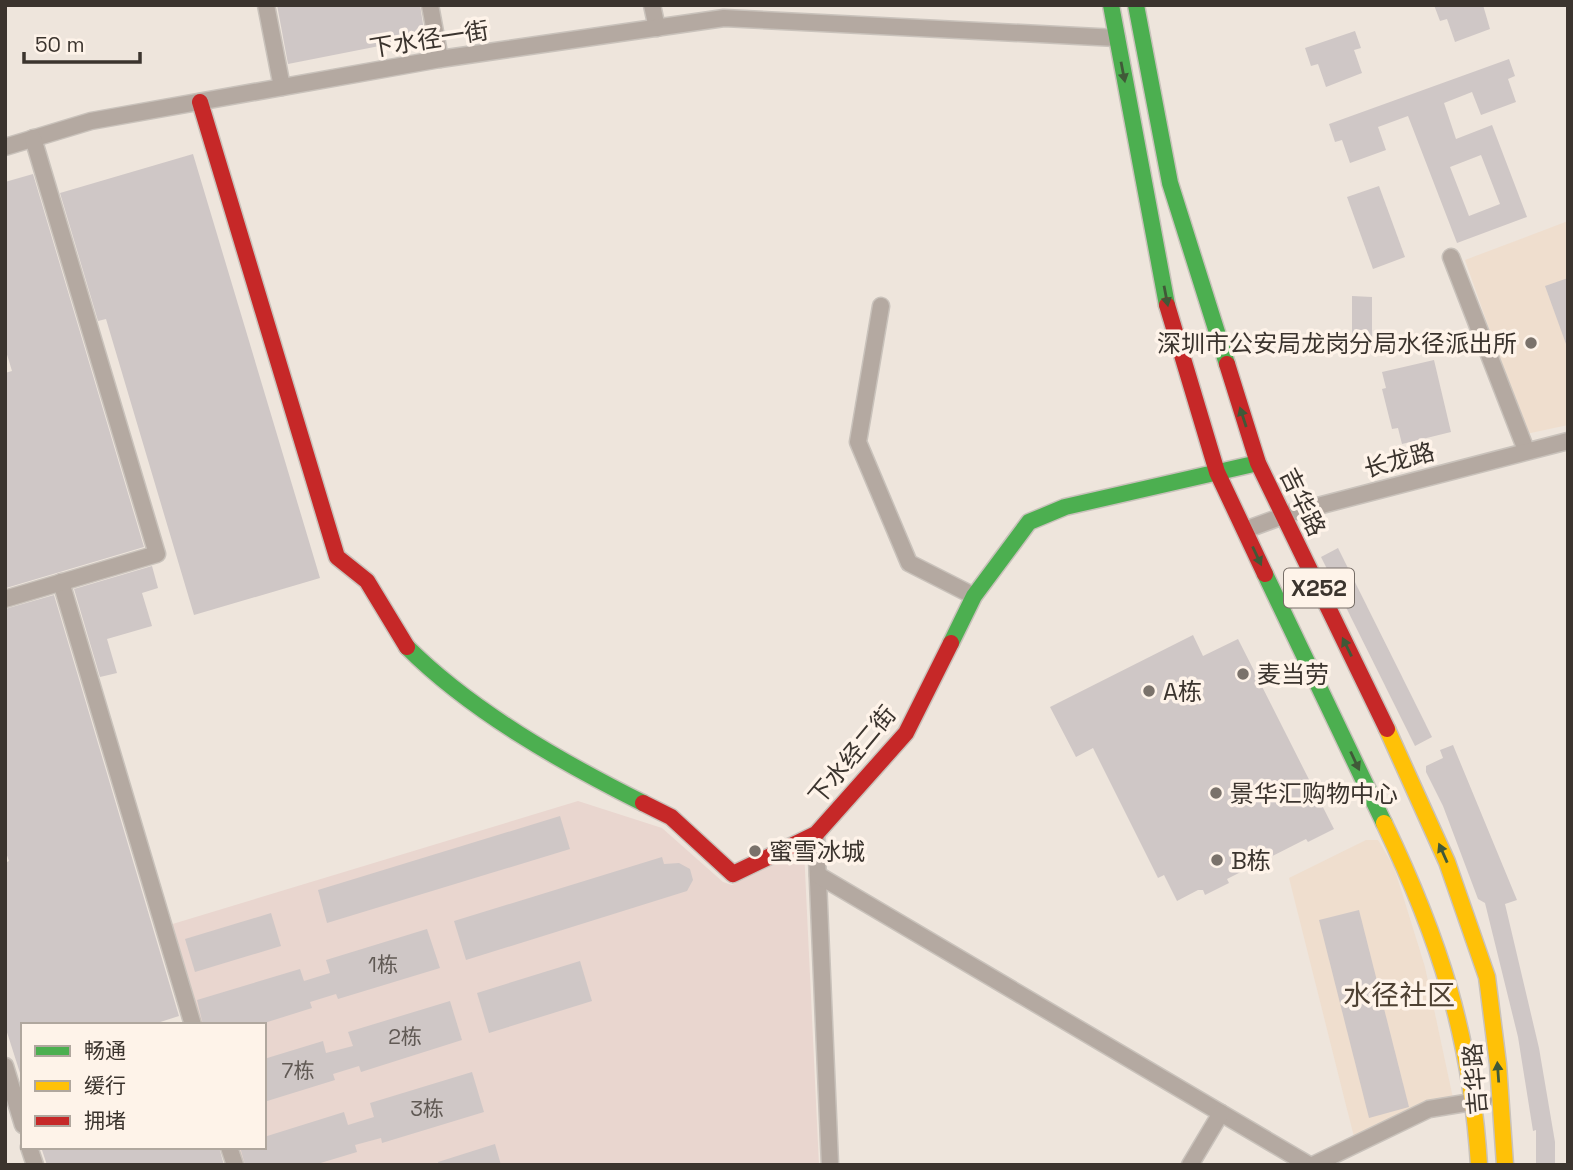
<svg xmlns="http://www.w3.org/2000/svg" width="1573" height="1170" font-family="'Space Grotesk','Noto Sans SC',sans-serif">
  <style>
    .built { fill: #efdece }
    .industrial { fill: #e9d6cf }
    .building { fill: #cfc7c6; fill-rule: evenodd }
    .lines { fill: none; stroke-linecap: round; stroke-linejoin: round }
    .street-casing { stroke: #c9c2bb; stroke-width: 19 }
    .fast-casing { stroke: #c9c2bb; stroke-width: 19 }
    .slow-casing { stroke: #c9c2bb; stroke-width: 19 }
    .jam-casing { stroke: #c9c2bb; stroke-width: 19 }
    .street { stroke: #b4a9a1; stroke-width: 16 }
    .fast { stroke: #4caf50; stroke-width: 16 }
    .slow { stroke: #ffc107; stroke-width: 16 }
    .jam { stroke: #c62828; stroke-width: 16 }
    .oneway { fill: #405938 }
    .poi-dot { fill: #7a726b; stroke: #fef3e9; stroke-width: 2.5 }
    .labels { text-anchor: middle; dominant-baseline: central; stroke-width: 7; stroke-linejoin: round; paint-order: stroke }
    .number-label { font-size: 21px; fill: #605954 }
    .shield { fill: #fef3e9; stroke: #766d66; stroke-width: 2 }
    .shield-label { font-size: 23px; font-weight: bold; fill: #3b342e }
    .street-label { font-size: 24px; fill: #3b342e; stroke: #fef3e9 }
    .poi-label { font-size: 24px; fill: #3b342e; stroke: #fef3e9; text-anchor: start }
    .quarter-label { font-size: 28px; fill: #4e4133; stroke: #fef3e9 }
  </style>
  <rect width="100%" height="100%" fill="#eee5dc"/>
  <g class="built">
    <polygon points="1568,221 1568,425 1526,434 1465,260"/>
    <polygon points="1366,840 1378,840 1394,867 1425,967 1453,1098 1354,1137 1289,878"/>
  </g>
  <polygon class="industrial" points="578,801 662,828 723,882 732,885 804,850 819,1165 237,1165 232,1147 264,1147 264,1025 195,1025 166,926"/>
  <g class="building">
    <polygon points="277,5 420,5 425,37 288,64"/>
    <polygon points="1434,5 1483,5 1490,29 1455,42 1447,19 1440,21"/>
    <polygon points="1355,31 1361,48 1354,50 1362,73 1326,87 1318,64 1311,66 1305,48"/>
    <path d="M1509,59L1515,76L1508,79L1516,102L1481,115L1472,92L1444,103L1456,139L1492,125L1527,217L1457,243L1408,116L1378,127L1386,150L1364,158L1350,163L1342,140L1335,142L1329,124ZM1481,155L1500,204L1469,216L1450,167Z"/>
    <polygon points="193,154 320,578 194,615 106,319 98,321 60,193"/>
    <polygon points="33,174 144,547 6,588 5,373 12,371 5,348 5,182"/>
    <polygon points="1379,186 1405,257 1373,269 1347,197"/>
    <polygon points="1568,278 1568,344 1566,344 1545,286"/>
    <polygon points="1352,296 1372,297 1372,353 1352,353"/>
    <polygon points="1434,360 1451,432 1402,444 1398,428 1392,429 1382,389 1386,388 1382,372"/>
    <polygon points="1338,548 1432,737 1415,746 1321,557"/>
    <polygon points="152,566 158,588 142,593 152,626 107,639 117,673 100,677 74,589"/>
    <polygon points="54,595 179,1016 151,1025 23,1025 23,1073 20,1073 5,1026 5,863 9,861 5,850 5,609"/>
    <polygon points="1193,635 1203,656 1238,639 1334,829 1308,842 1306,839 1227,879 1229,883 1205,895 1203,890 1198,890 1177,901 1164,875 1158,878 1093,748 1076,757 1050,707"/>
    <polygon points="1453,745 1517,900 1505,904 1539,1048 1555,1142 1555,1165 1536,1165 1536,1130 1533,1131 1518,1037 1485,903 1478,899 1443,806 1426,772 1426,766 1443,758 1440,750"/>
    <polygon points="560,816 570,849 327,923 318,890"/>
    <polygon points="662,857 664,864 679,863 690,869 693,880 687,891 466,960 454,921"/>
    <polygon points="1359,910 1409,1107 1369,1118 1319,920"/>
    <polygon points="271,913 281,946 195,972 185,939"/>
    <polygon points="427,929 440,968 338,999 336,994 310,1002 312,1008 258,1025 203,1025 197,1000 300,969 304,981 330,973 326,960"/>
    <polygon points="580,961 592,1001 489,1033 477,993"/>
    <polygon points="450,1001 462,1040 361,1072 359,1066 333,1074 335,1080 264,1102 264,1059 323,1041 326,1053 353,1046 348,1032"/>
    <polygon points="472,1072 484,1112 382,1143 381,1138 355,1145 357,1152 314,1165 245,1165 240,1147 264,1147 264,1137 344,1112 348,1125 374,1117 370,1103"/>
    <polygon points="495,1144 501,1165 439,1165 438,1162"/>
    <polygon points="41,1147 219,1147 224,1165 47,1165"/>
  </g>
  <g class="lines">
    <g class="street-casing">
      <g id="street">
        <polyline points="266,5 282,87"/>
        <polyline points="430,5 440,59"/>
        <polyline points="652,5 657,28"/>
        <polyline points="5,147 91,121 440,59 724,18 1117,38"/>
        <polyline points="1451,257 1526,450"/>
        <polyline points="881,306 858,442 909,563 974,596"/>
        <polyline points="1245,530 1291,513 1568,441"/>
        <polyline points="61,582 193,1025"/>
        <polyline points="5,599 157,554 33,138"/>
        <polyline points="816,834 830,1165"/>
        <polyline points="818,875 1309,1165"/>
        <polyline points="5,1066 23,1125"/>
        <polyline points="29,1147 35,1165"/>
        <polyline points="229,1147 235,1165"/>
        <polyline points="1190,1165 1221,1113"/>
        <polyline points="1313,1165 1429,1109 1484,1100"/>
      </g>
    </g>
    <g class="fast-casing">
      <g id="fast">
        <polyline points="1111,5 1167,305"/>
        <polyline points="1136,5 1170,183 1227,364"/>
        <polyline points="1265,574 1384,823"/>
        <polyline points="951,643 974,596 1029,522 1065,507 1258,463"/>
        <path d="M407,647C471,711 563,763 643,803"/>
      </g>
    </g>
    <g class="slow-casing">
      <g id="slow">
        <polyline points="1387,729 1447,862 1487,977 1498,1064 1505,1165"/>
        <path d="M1384,823C1439,938 1471,1036 1479,1165"/>
      </g>
    </g>
    <g class="jam-casing">
      <g id="jam">
        <polyline points="200,102 337,557 367,581 407,647"/>
        <polyline points="1167,305 1217,472 1265,574"/>
        <polyline points="1227,364 1258,463 1387,729"/>
        <polyline points="643,803 671,817 733,874 816,834 906,733 951,643"/>
      </g>
    </g>
    <use href="#street" class="street"/>
    <use href="#fast" class="fast"/>
    <use href="#slow" class="slow"/>
    <use href="#jam" class="jam"/>
  </g>
  <defs><path id="oneway-solid" d="M-6-.8H1V-3.2L6.5 0L1 3.2V.8H-6Z" transform="scale(1.75)"/></defs>
  <g class="oneway">
    <use href="#oneway-solid" transform="translate(1123 72) rotate(79)"/>
    <use href="#oneway-solid" transform="translate(1166 296) rotate(79)"/>
    <use href="#oneway-solid" transform="translate(1243 417) rotate(-108)"/>
    <use href="#oneway-solid" transform="translate(1257 556) rotate(65)"/>
    <use href="#oneway-solid" transform="translate(1347 647) rotate(-116)"/>
    <use href="#oneway-solid" transform="translate(1355 761) rotate(65)"/>
    <use href="#oneway-solid" transform="translate(1443 853) rotate(-114)"/>
    <use href="#oneway-solid" transform="translate(1498 1072) rotate(-94)"/>
  </g>
  <g class="poi-dot">
    <circle cx="1531" cy="343" r="7"/>
    <circle cx="1243" cy="674" r="7"/>
    <circle cx="1149" cy="691" r="7"/>
    <circle cx="1216" cy="793" r="7"/>
    <circle cx="755" cy="851" r="7"/>
    <circle cx="1217" cy="860" r="7"/>
  </g>
  <g class="labels">
    <g class="number-label">
      <text x="383" y="964">1栋</text>
      <text x="405" y="1036">2栋</text>
      <text x="298" y="1070">7栋</text>
      <text x="427" y="1108">3栋</text>
    </g>
    <rect class="shield" x="1284" y="568.5" width="70" height="39" rx="5"/>
    <g class="shield-label">
      <text x="1319" y="588">X252</text>
    </g>
    <g class="street-label">
      <text transform="translate(429 39) rotate(-9)">下水径一街</text>
      <text transform="translate(1399 460) rotate(-15)">长龙路</text>
      <text transform="translate(1303 502) rotate(64)">吉华路</text>
      <text transform="translate(852 755) rotate(-50)">下水经二街</text>
      <text transform="translate(1475 1079) rotate(-95)">吉华路</text>
    </g>
    <g class="poi-label">
      <text x="1517" y="343" text-anchor="end">深圳市公安局龙岗分局水径派出所</text>
      <text x="1257" y="674">麦当劳</text>
      <text x="1163" y="691">A栋</text>
      <text x="1230" y="793">景华汇购物中心</text>
      <text x="769" y="851">蜜雪冰城</text>
      <text x="1231" y="860">B栋</text>
    </g>
    <g class="quarter-label">
      <text x="1399" y="995">水径社区</text>
    </g>
  </g>
  <rect width="1573" height="1170" fill="none" stroke="#3b342e" stroke-width="14"/>
  <rect x="21" y="1023" width="245" height="126" fill="#fef3e9" stroke="#b0a79e" stroke-width="2"/>
  <rect x="35" y="1046" width="35" height="10" fill="#4caf50" stroke="#b0a79e" stroke-width="2"/>
  <text x="84" y="1058" font-size="21" fill="#3b342e">畅通</text>
  <rect x="35" y="1081" width="35" height="10" fill="#ffc107" stroke="#b0a79e" stroke-width="2"/>
  <text x="84" y="1093" font-size="21" fill="#3b342e">缓行</text>
  <rect x="35" y="1116" width="35" height="10" fill="#c62828" stroke="#b0a79e" stroke-width="2"/>
  <text x="84" y="1128" font-size="21" fill="#3b342e">拥堵</text>
  <path d="M24 52v10h116v-10" fill="none" stroke="#3b342e" stroke-width="3.5"/>
  <text x="35" y="52" font-size="21" fill="#3b342e" stroke="#fef3e9" stroke-width="5" paint-order="stroke">50 m</text>
</svg>
